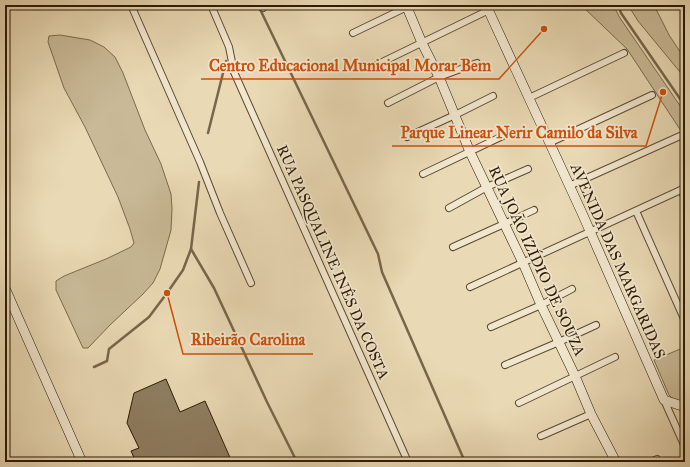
<svg xmlns="http://www.w3.org/2000/svg" width="690" height="467" font-family="'IM FELL Great Primer',serif">
  <style>
    .green { fill: #c9b996; stroke: #7a6a4d }
    .lines { fill: none; stroke-linecap: round; stroke-linejoin: round }
    .stream { stroke: #77664a; stroke-width: 2.5 }
    .building { fill: #8e7d60; stroke: #2c1a04 }
    .street-casing { stroke: #5b4a30; stroke-width: 8 }
    .secondary-casing { stroke: #2c1a04; stroke-width: 10 }
    .street { stroke: #f1e6ce; stroke-width: 6 }
    .secondary { stroke: #f1e6ce; stroke-width: 9 }
    .labels { text-anchor: middle; dominant-baseline: central; stroke-width: 3.5; stroke-linejoin: round; paint-order: stroke }
    .street-label { font-size: 15px; fill: #2c1a04; stroke: #f1e6ce }
    .leader { fill: none; stroke: #cc500b; stroke-width: 1.5 }
    .callout-dot { fill: #cc500b; stroke: #f1e6ce; stroke-width: 1.5 }
    .callout-label { font-size: 16px; text-anchor: middle; font-weight: bold; fill: #cc500b; stroke: #f1e6ce; stroke-width: 3.5; stroke-linejoin: round; paint-order: stroke }
  </style>
  <rect width="100%" height="100%" fill="#e9d9b4"/>
  <filter id="stains"><feTurbulence type="fractalNoise" baseFrequency=".005" numOctaves="4"/><feColorMatrix values="0 0 0 0 .2 0 0 0 0 .09 0 0 0 0 .02 0 0 0 .5 -.17"/></filter>
  <radialGradient id="worn" r=".72"><stop offset=".6" stop-color="#630" stop-opacity="0"/><stop offset="1" stop-color="#630" stop-opacity=".3"/></radialGradient>
  <g class="green">
    <polygon points="581,5 613,5 620,18 685,113 685,137 627,49"/>
    <polygon points="628,5 654,5 669,35 685,59 685,81 680,72 638,21"/>
    <polygon points="60,35 90,40 104,47 115,57 123,73 145,130 161,164 171,194 172,209 171,230 160,269 153,283 143,294 110,325 88,348 83,348 56,290 56,281 64,276 106,259 131,247 134,243 130,229 118,197 85,127 64,88 48,42 49,36"/>
    <polygon points="685,347 685,403 672,398 669,395 654,360"/>
  </g>
  <g class="lines">
    <g class="stream">
      <polyline points="258,5 378,254 382,272 465,462"/>
      <polyline points="618,5 621,13 685,106"/>
      <polyline points="208,133 226,61"/>
      <polyline points="191,249 214,288 267,402 297,462"/>
      <polyline points="94,367 107,361 109,349 149,317 167,293 183,270 191,249 199,182"/>
    </g>
  </g>
  <polygon class="building" points="166,379 180,412 205,401 232,462 136,462 131,451 139,448 127,423 134,393"/>
  <g class="lines">
    <g class="street-casing">
      <g id="street">
        <polyline points="131,5 200,162 220,213 251,283"/>
        <polyline points="211,5 229,47 234,72 408,462"/>
        <polyline points="263,8 265,5"/>
        <polyline points="353,33 409,6"/>
        <polyline points="370,68 489,10"/>
        <polyline points="529,98 624,53"/>
        <polyline points="388,103 439,77 477,63"/>
        <polyline points="407,137 455,115 493,96"/>
        <polyline points="549,143 652,95"/>
        <polyline points="423,174 509,133"/>
        <polyline points="569,186 680,136"/>
        <polyline points="681,190 685,198"/>
        <polyline points="449,208 487,187 528,169"/>
        <polyline points="636,211 685,321"/>
        <polyline points="453,247 504,224 534,210"/>
        <polyline points="470,287 685,188"/>
        <polyline points="491,327 541,305 572,289"/>
        <polyline points="505,365 559,342 596,325"/>
        <polyline points="664,400 685,447"/>
        <polyline points="519,403 615,357"/>
        <polyline points="541,436 591,414"/>
        <polyline points="651,462 657,459"/>
      </g>
    </g>
    <g class="secondary-casing">
      <g id="secondary">
        <polyline points="406,5 422,43 439,77 470,152 523,263 541,305 575,376 591,414 616,462"/>
        <polyline points="486,5 582,213 664,400 685,407"/>
        <polyline points="5,288 82,462"/>
      </g>
    </g>
    <use href="#street" class="street"/>
    <use href="#secondary" class="secondary"/>
  </g>
  <g class="labels">
    <g class="street-label">
      <text transform="translate(537 261) rotate(65)">RUA JOÃO IZÍDIO DE SOUZA</text>
      <text transform="translate(618 261) rotate(66)">AVENIDA DAS MARGARIDAS</text>
      <text transform="translate(333 262) rotate(66)">RUA PASQUALINE INÊS DA COSTA</text>
    </g>
  </g>
  <path class="leader" d="M544 29L499 79H201M663 92L646 146H392M167 293L183 354H313"/>
  <g class="callout-dot">
    <circle cx="544" cy="29" r="4"/>
    <circle cx="663" cy="92" r="4"/>
    <circle cx="167" cy="293" r="4"/>
  </g>
  <g class="callout-label">
    <text x="350" y="71">Centro Educacional Municipal Morar Bem</text>
    <text x="519" y="138">Parque Linear Nerir Camilo da Silva</text>
    <text x="248" y="345">Ribeirão Carolina</text>
  </g>
  <rect width="690" height="467" fill="none" stroke="#e9d9b4" stroke-width="20"/>
  <rect x="6" y="6" width="678" height="455" fill="none" stroke="#2c1a04" stroke-width="2"/>
  <rect x="10" y="10" width="670" height="447" fill="none" stroke="#2c1a04"/>
  <rect width="100%" height="100%" filter="url(#stains)"/>
  <rect width="100%" height="100%" fill="url(#worn)"/>
</svg>
